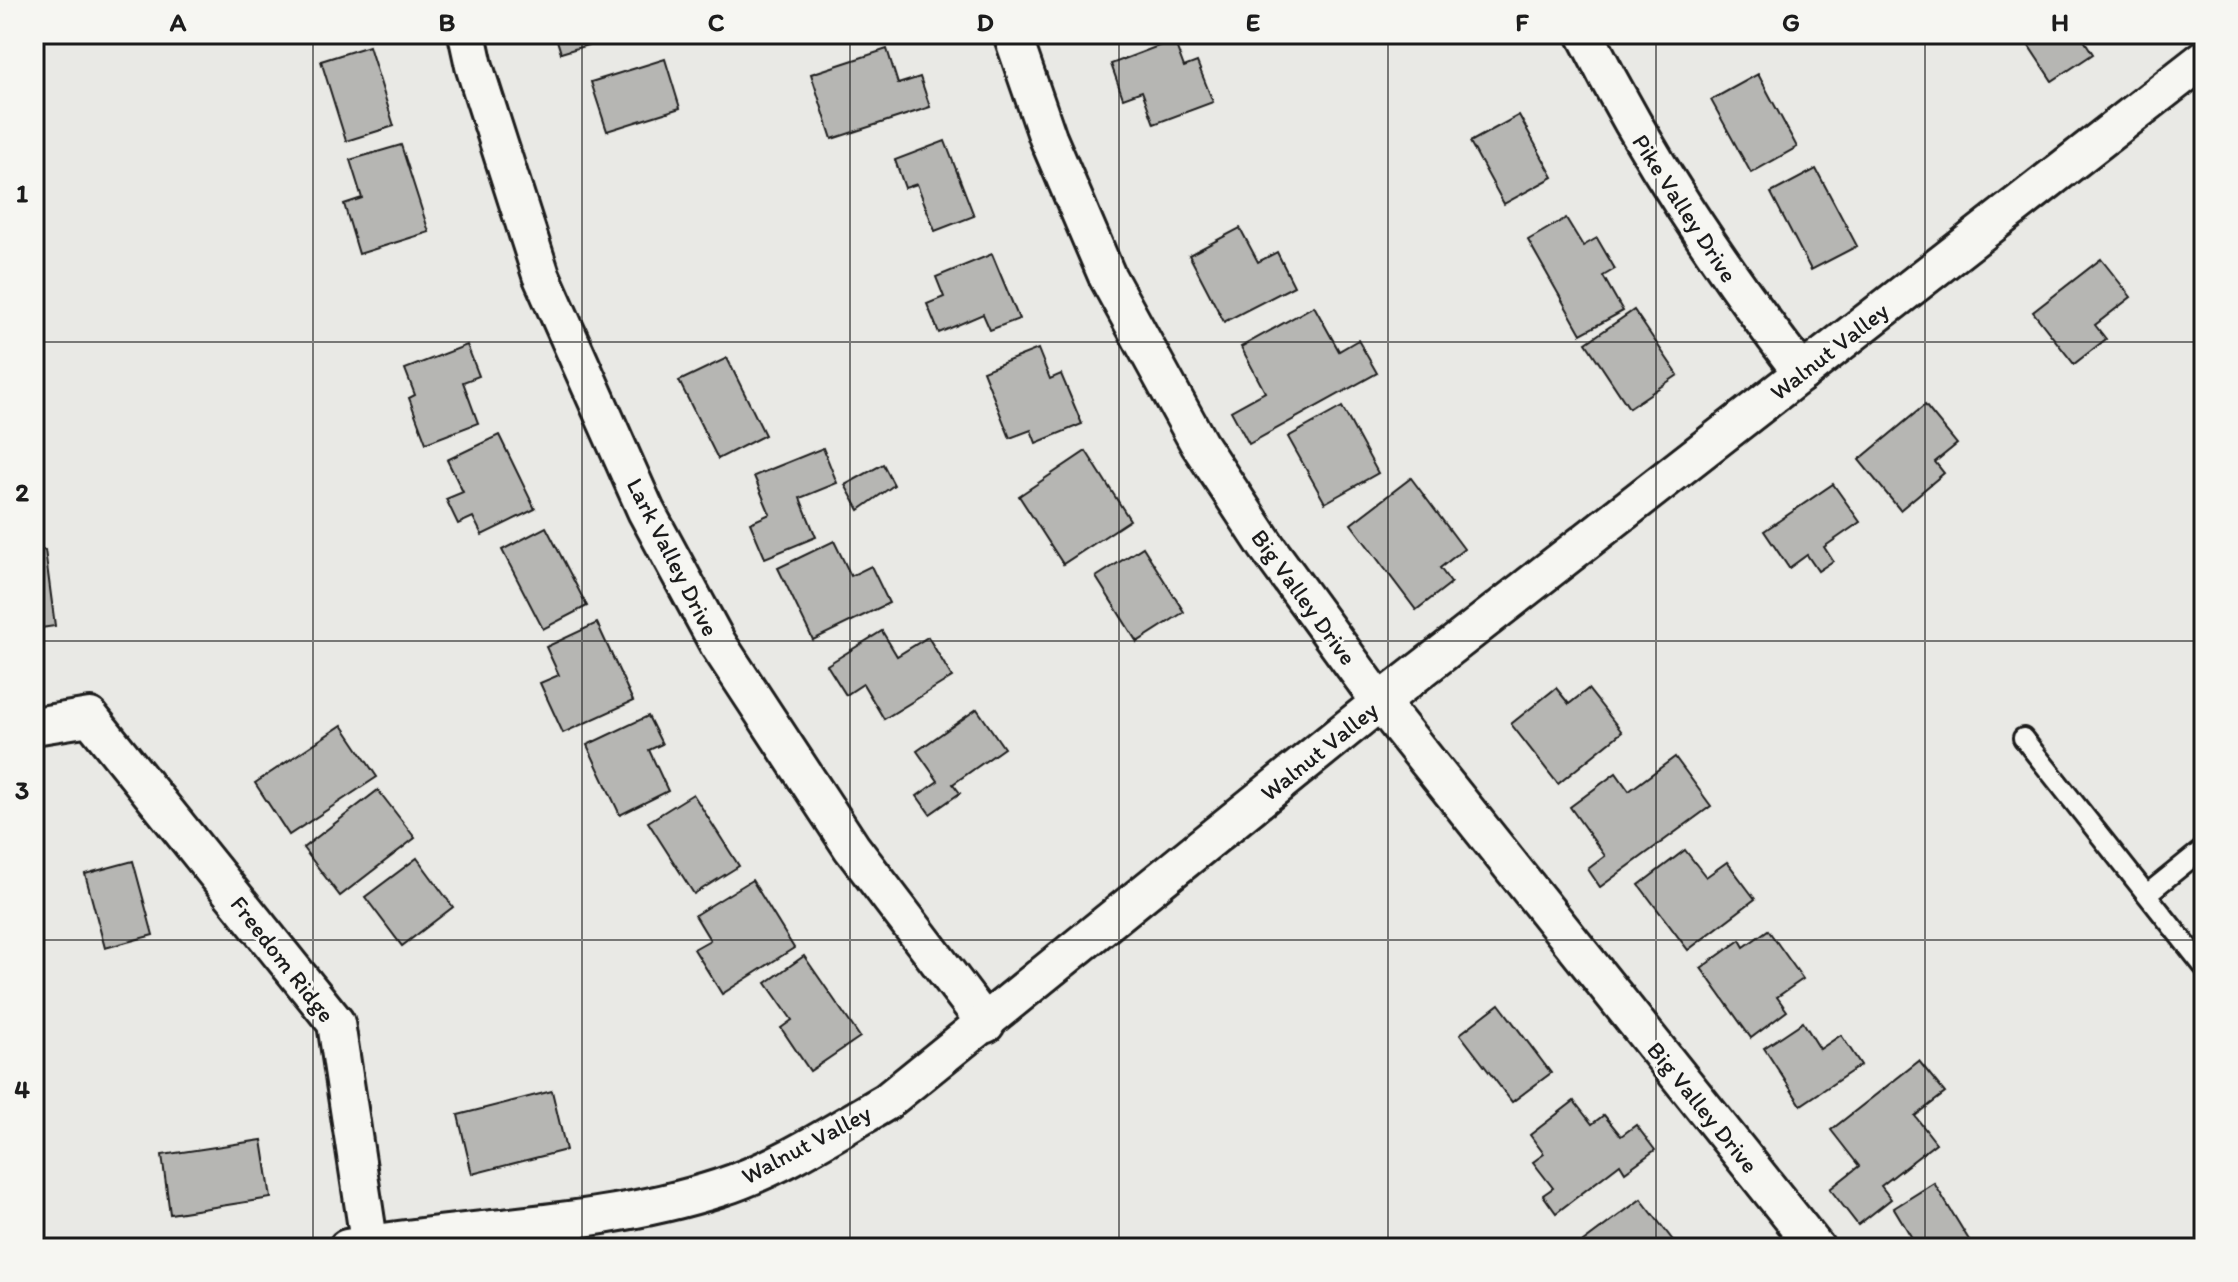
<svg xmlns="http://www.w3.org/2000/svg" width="2238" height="1282" font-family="Itim,sans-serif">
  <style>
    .building { fill: #b6b6b3; stroke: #1c1c1c; stroke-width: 2 }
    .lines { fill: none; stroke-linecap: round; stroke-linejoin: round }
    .lane-casing { stroke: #1c1c1c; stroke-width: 24 }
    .street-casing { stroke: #1c1c1c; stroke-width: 42 }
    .lane { stroke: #f6f6f2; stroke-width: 18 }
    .street { stroke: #f6f6f2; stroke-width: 36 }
    .grid { fill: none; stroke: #1c1c1c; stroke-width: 2; stroke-opacity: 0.55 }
    .labels { text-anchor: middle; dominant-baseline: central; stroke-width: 6; stroke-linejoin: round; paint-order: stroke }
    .street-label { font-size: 24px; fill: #1c1c1c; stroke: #f6f6f2 }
    .neatline { fill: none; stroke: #1c1c1c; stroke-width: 3 }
    .grid-label { font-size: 26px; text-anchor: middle; font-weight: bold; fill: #1c1c1c }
  </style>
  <rect width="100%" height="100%" fill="#e9e9e5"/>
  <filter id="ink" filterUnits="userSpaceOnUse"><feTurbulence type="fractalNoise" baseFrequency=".0125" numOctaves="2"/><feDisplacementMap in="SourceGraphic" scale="16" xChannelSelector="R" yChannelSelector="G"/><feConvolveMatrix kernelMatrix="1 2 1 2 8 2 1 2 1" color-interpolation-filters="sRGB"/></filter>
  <g filter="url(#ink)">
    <g class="building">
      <polygon points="555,34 624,34 561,53"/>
      <polygon points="2021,34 2080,34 2093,54 2052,81"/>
      <polygon points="1174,40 1184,67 1197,62 1213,102 1154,124 1142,91 1123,98 1111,64"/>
      <polygon points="369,46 394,126 346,141 321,61"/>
      <polygon points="887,49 898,84 920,77 930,107 832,139 811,74"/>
      <polygon points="665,59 680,108 607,131 591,82"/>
      <polygon points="1758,74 1797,147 1751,173 1711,100"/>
      <polygon points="1519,115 1553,177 1504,204 1470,142"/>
      <polygon points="945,141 974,216 935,231 917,184 905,188 895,160"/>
      <polygon points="401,145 429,232 359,254 344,204 362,198 350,160"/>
      <polygon points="1816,169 1857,246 1811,270 1771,193"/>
      <polygon points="1566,218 1583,246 1597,238 1615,269 1603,276 1623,311 1581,334 1528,240"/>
      <polygon points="1240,228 1258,262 1277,252 1294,286 1224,322 1189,255"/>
      <polygon points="992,254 1019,319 990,330 983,314 939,333 927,304 944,297 936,277"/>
      <polygon points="2101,259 2131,297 2095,325 2106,339 2074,364 2033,312"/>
      <polygon points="1314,306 1339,351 1358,340 1377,373 1249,444 1231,411 1265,392 1241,347"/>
      <polygon points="1634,310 1678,375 1629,408 1586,343"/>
      <polygon points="467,345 479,376 463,382 478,423 426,443 409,398 415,395 405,369"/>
      <polygon points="1038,349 1050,379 1061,374 1082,424 1036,443 1031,430 1010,438 983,371"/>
      <polygon points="727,358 765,435 718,459 679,381"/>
      <polygon points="1925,405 1957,444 1935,462 1944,473 1900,510 1859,460"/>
      <polygon points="1342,407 1378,473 1325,503 1288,437"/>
      <polygon points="499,435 535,509 482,535 473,517 458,524 446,499 463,492 447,460"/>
      <polygon points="823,448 837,483 800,498 816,537 765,558 750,523 770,514 754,476"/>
      <polygon points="1086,451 1130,520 1063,564 1019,496"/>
      <polygon points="883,464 894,485 859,510 845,485"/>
      <polygon points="1411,478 1464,549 1440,568 1451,583 1416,610 1351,524"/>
      <polygon points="1833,484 1860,522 1824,547 1833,561 1818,571 1807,555 1789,568 1764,531"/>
      <polygon points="546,527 587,606 543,629 502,550"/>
      <polygon points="834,541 851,576 871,566 889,603 813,640 778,568"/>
      <polygon points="1143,547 1184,612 1137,642 1096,577"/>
      <polygon points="45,550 55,626 34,629 34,551"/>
      <polygon points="597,623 633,701 563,733 540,683 559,675 546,647"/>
      <polygon points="882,631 897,656 928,637 952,677 884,719 863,684 846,695 827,665"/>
      <polygon points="1556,688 1569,704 1588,689 1622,732 1558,784 1511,724"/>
      <polygon points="977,709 1004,748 953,784 960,793 930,814 917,796 938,781 917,751"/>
      <polygon points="648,716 662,744 649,750 668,791 620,815 587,745"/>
      <polygon points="342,725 377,777 289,835 255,783"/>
      <polygon points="1675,757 1711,806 1600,887 1588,869 1605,856 1570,807 1616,773 1629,791"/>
      <polygon points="378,790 415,838 340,896 303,848"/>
      <polygon points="693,794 739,866 694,894 648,822"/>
      <polygon points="1685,850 1706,877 1727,862 1755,899 1688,950 1639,885"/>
      <polygon points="417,858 453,907 402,946 365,897"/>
      <polygon points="133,861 153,935 105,948 85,874"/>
      <polygon points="752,880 794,948 722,994 694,949 710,940 695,915"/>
      <polygon points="1768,930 1803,979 1777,997 1787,1011 1751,1038 1701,968 1740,940 1744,947"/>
      <polygon points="804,956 860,1037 810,1071 781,1028 792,1020 766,983"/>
      <polygon points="1499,1004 1551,1073 1512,1102 1460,1034"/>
      <polygon points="1803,1022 1820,1049 1841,1035 1861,1065 1801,1105 1764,1048"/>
      <polygon points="1919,1061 1945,1093 1915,1116 1936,1143 1881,1186 1891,1199 1858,1225 1830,1189 1859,1166 1831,1130"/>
      <polygon points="552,1091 566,1150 472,1174 458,1115"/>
      <polygon points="1574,1101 1592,1124 1604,1115 1621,1136 1636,1125 1655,1150 1625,1172 1620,1164 1556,1213 1543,1195 1553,1188 1533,1162 1544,1154 1530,1135"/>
      <polygon points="262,1140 271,1198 170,1214 162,1155"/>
      <polygon points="1934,1183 1974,1248 1918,1248 1894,1208"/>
      <polygon points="1641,1199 1675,1243 1668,1248 1575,1248"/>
    </g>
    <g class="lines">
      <g class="lane-casing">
        <g id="lane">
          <polyline points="2023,738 2204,967"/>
          <polyline points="2147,894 2204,848"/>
        </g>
      </g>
      <g class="street-casing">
        <g id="street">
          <polyline points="467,34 474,66 541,275 646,511 718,644 852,848 986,1024"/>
          <polyline points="1012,34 1048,138 1107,276 1199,444 1267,547 1380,702 1816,1248"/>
          <path d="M1585,34C1648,159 1717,262 1802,373"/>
          <polyline points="34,726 90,717 336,1023 370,1248"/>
          <path d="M347,1248C470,1226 599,1227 719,1188C778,1169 833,1133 886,1102L1380,702L2204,59"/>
        </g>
      </g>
      <use href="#lane" class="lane"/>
      <use href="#street" class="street"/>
    </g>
  </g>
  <path class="grid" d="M313,34V1248M582,34V1248M850,34V1248M1119,34V1248M1388,34V1248M1656,34V1248M1925,34V1248M34,342H2204M34,641H2204M34,940H2204"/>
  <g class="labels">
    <g class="street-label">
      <text transform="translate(1685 208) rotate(57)">Pike Valley Drive</text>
      <text transform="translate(1829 351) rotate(-38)">Walnut Valley</text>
      <text transform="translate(673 557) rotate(63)">Lark Valley Drive</text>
      <text transform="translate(1304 597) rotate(54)">Big Valley Drive</text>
      <text transform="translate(1319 751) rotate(-39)">Walnut Valley</text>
      <text transform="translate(283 959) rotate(52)">Freedom Ridge</text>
      <text transform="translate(1703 1107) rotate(51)">Big Valley Drive</text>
      <text transform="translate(806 1144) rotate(-28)">Walnut Valley</text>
    </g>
  </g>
  <rect width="2238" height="1282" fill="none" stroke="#f6f6f2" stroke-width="88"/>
  <rect x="44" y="44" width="2150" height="1194" class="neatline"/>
  <g class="grid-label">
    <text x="178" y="31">A</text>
    <text x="447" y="31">B</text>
    <text x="716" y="31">C</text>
    <text x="985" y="31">D</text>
    <text x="1253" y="31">E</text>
    <text x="1522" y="31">F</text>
    <text x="1791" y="31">G</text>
    <text x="2060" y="31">H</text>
    <text x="22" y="202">1</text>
    <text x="22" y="501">2</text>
    <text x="22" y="799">3</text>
    <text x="22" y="1098">4</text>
  </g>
</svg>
